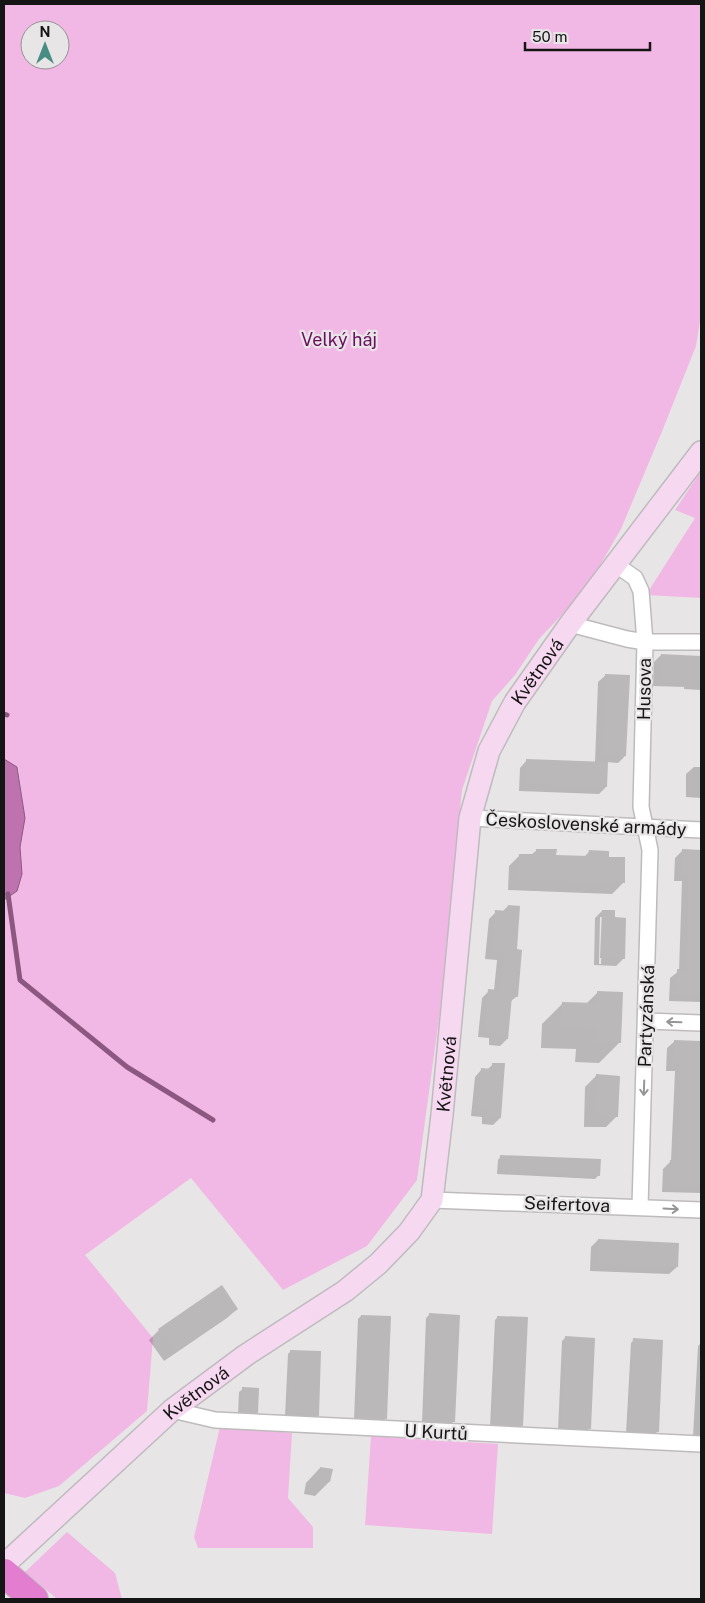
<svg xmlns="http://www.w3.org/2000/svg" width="705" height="1603" font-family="'Public Sans',sans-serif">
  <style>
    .green { fill: #f2b8e5; fill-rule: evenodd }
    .water { fill: #be73af; stroke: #8c5781 }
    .shadow { fill: #0003; fill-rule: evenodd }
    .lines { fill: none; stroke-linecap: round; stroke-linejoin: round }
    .stream { stroke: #8c5781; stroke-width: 5 }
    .building { fill: #bbb8ba }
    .street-casing { stroke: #bebbbd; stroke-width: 18 }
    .secondary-casing { stroke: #bebbbd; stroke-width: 24 }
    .highway-casing { stroke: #c2c2c2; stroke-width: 30 }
    .street { stroke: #fff; stroke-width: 15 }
    .secondary { stroke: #f7d8f1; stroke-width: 21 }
    .highway { stroke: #e37dd0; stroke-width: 28 }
    .oneway { stroke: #969696 }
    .labels { text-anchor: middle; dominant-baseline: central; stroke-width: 4.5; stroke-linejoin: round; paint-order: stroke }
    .park-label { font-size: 18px; fill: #6c0e60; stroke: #e8e5e7 }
    .street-label { font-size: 18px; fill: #161515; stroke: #e8e5e7 }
  </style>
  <rect width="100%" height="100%" fill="#e8e5e7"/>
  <g class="green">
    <path d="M4,4H701V315L696,346L663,429L621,529L587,588L539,639L515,675L492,701L462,790L440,1011L417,1180L367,1246L283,1290L191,1178L85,1255L153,1338L147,1411L59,1486L25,1498L4,1493V900L7,899L22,875L20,847L25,818L18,767L4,760ZM30,30H60V60H30Z"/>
    <polygon points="701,471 701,598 646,595 695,518 675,510"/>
    <polygon points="220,1427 292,1433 288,1498 313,1527 313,1548 198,1548 194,1537"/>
    <polygon points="371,1436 498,1444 492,1534 365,1525"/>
    <polygon points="67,1532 115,1573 122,1599 57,1599 25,1572"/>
  </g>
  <polygon class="water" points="4,759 17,767 25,818 20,847 22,874 17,891 4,900"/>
  <g class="shadow">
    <polygon points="661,655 701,657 701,690 684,689 684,687 653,686 654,662"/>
    <polygon points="606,675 625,756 618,763 606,762 606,787 599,794 519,791 520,768 527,760 595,763 598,682"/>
    <polygon points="694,767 701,767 701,798 686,797 686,774"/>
    <polygon points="537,850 555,856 584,857 589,852 608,858 623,883 612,894 508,890 509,866 520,855 531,855"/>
    <polygon points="682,851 701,852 701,1002 669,1001 670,978 679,971 682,881 674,881 675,858"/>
    <polygon points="508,906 515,950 517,996 510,1002 507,1039 500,1046 489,1045 489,1038 478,1037 482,998 489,991 494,991 495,980 497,960 485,959 489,919 496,912 502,912"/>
    <path d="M602,911L613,918L623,959L616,966L594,965L595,918ZM600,917H603L601,964H599Z"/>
    <polygon points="598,992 620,1042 599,1063 575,1062 576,1049 541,1048 542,1024 563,1003 586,1004"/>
    <polygon points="675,1041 701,1042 701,1193 662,1192 663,1169 671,1161 675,1071 666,1071 667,1048"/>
    <polygon points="493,1064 500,1118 493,1125 482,1124 482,1117 471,1116 475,1077 482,1069 487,1070"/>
    <polygon points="596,1076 617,1116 606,1127 584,1127 585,1087"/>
    <polygon points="501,1156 599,1175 595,1179 497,1174 498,1160"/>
    <polygon points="598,1240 677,1267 669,1274 590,1271 591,1247"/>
    <polygon points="237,1309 227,1318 164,1361 149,1340 159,1330"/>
    <polygon points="429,1315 453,1422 450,1425 422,1424 426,1318"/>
    <polygon points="361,1316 385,1419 382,1422 354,1420 358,1319"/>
    <polygon points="498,1317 522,1425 518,1429 490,1427 495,1320"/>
    <polygon points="565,1338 589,1429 586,1432 558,1431 562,1341"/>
    <polygon points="634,1340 657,1432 654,1435 626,1434 631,1343"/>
    <polygon points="701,1343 701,1437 693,1437 698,1346"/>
    <polygon points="291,1351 317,1415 314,1419 285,1417 288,1354"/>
    <polygon points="243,1389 257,1412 253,1416 238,1415 239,1392"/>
    <polygon points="320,1468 329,1482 315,1496 304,1494 306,1483"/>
  </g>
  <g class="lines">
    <g class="stream">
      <polyline points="4,714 7,715"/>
      <polyline points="8,894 20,980 127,1067 213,1120"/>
    </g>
  </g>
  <g class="building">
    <polygon points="661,654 701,656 701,680 660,679"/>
    <polygon points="605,674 630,675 626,756 602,755"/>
    <polygon points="526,759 608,762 607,787 526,784"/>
    <polygon points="536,849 557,849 556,855 588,856 589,850 609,851 609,857 625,857 625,883 518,879 519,854 536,854"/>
    <polygon points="682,849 701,850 701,995 676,994 677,969 686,970 689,874 681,874"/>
    <polygon points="508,905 520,906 517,949 522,950 518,997 512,996 508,1039 496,1038 496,1031 485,1031 488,989 500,990 502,971 504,953 492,952 495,910 507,911"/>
    <polygon points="602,910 615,910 615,917 626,918 625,959 600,958"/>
    <polygon points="597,991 623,992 621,1043 595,1042 596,1029 561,1028 562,1002 597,1003"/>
    <polygon points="674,1040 701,1041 701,1186 669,1185 670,1160 678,1160 681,1064 673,1064"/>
    <polygon points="492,1063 505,1063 501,1118 489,1117 489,1110 478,1109 481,1068 492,1069"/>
    <polygon points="596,1074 620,1076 618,1117 594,1116"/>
    <polygon points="500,1155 601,1159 600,1176 500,1172"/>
    <polygon points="598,1239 679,1243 678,1267 597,1264"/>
    <polygon points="222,1285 238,1309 175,1353 158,1329"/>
    <polygon points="429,1313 460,1315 455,1422 424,1421"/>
    <polygon points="361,1315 391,1316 387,1419 357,1418"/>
    <polygon points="497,1316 528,1317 523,1426 493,1424"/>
    <polygon points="565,1336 595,1338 591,1429 561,1428"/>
    <polygon points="633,1338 663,1340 659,1432 628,1431"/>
    <polygon points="290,1350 321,1351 319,1416 288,1414"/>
    <polygon points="242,1387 259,1388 258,1413 241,1412"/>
    <polygon points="320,1467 333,1469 330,1482 318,1480"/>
  </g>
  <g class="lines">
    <g class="street-casing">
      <g id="street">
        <polyline points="615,564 635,578 641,591 645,642 641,807 650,850 640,1207"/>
        <polyline points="570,624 627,639 645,642 701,642"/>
        <polyline points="470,818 701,830"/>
        <polyline points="646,1021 701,1023"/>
        <polyline points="432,1200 701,1210"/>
        <polyline points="172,1410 215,1420 701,1444"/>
      </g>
    </g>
    <g class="secondary-casing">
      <g id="secondary">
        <path id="s1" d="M4,1565L172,1410L246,1355L345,1291L378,1264L409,1232L432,1200L442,1115L470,818L489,751L515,702L570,624L701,452"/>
      </g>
    </g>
    <g class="highway-casing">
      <polyline id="highway" points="4,1573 34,1599"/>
    </g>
    <use href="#street" class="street"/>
    <use href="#secondary" class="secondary"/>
    <use href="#highway" class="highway"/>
  </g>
  <defs><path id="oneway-shaft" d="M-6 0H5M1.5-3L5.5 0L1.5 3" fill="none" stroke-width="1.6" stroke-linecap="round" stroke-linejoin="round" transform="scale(1.25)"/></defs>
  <g class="oneway">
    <use href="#oneway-shaft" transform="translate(674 1022) rotate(-178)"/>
    <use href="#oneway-shaft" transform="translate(644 1088) rotate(92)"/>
    <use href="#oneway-shaft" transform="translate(671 1209) rotate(3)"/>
  </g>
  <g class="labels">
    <g class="park-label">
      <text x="339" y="339">Velký háj</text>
    </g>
    <g class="street-label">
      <text stroke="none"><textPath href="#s1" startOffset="1112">Květnová</textPath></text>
      <text transform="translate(644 689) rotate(-89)">Husova</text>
      <text transform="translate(586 824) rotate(3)">Československé armády</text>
      <text transform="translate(646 1016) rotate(-88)">Partyzánská</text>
      <text stroke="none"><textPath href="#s1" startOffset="692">Květnová</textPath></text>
      <text transform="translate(567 1204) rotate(2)">Seifertova</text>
      <text stroke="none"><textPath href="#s1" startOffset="258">Květnová</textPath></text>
      <text transform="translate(436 1432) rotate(3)">U Kurtů</text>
    </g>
  </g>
  <rect width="705" height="1603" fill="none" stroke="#161515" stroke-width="10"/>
  <g transform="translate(45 45)"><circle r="24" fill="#e8e5e7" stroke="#949293"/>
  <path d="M0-4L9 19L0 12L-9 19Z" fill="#488d84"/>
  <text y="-8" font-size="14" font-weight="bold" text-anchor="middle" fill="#161515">N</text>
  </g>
  <path d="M525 42v8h125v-8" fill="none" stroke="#161515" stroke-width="2.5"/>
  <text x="532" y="42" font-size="15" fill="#161515" stroke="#e8e5e7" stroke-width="4" paint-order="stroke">50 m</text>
</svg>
